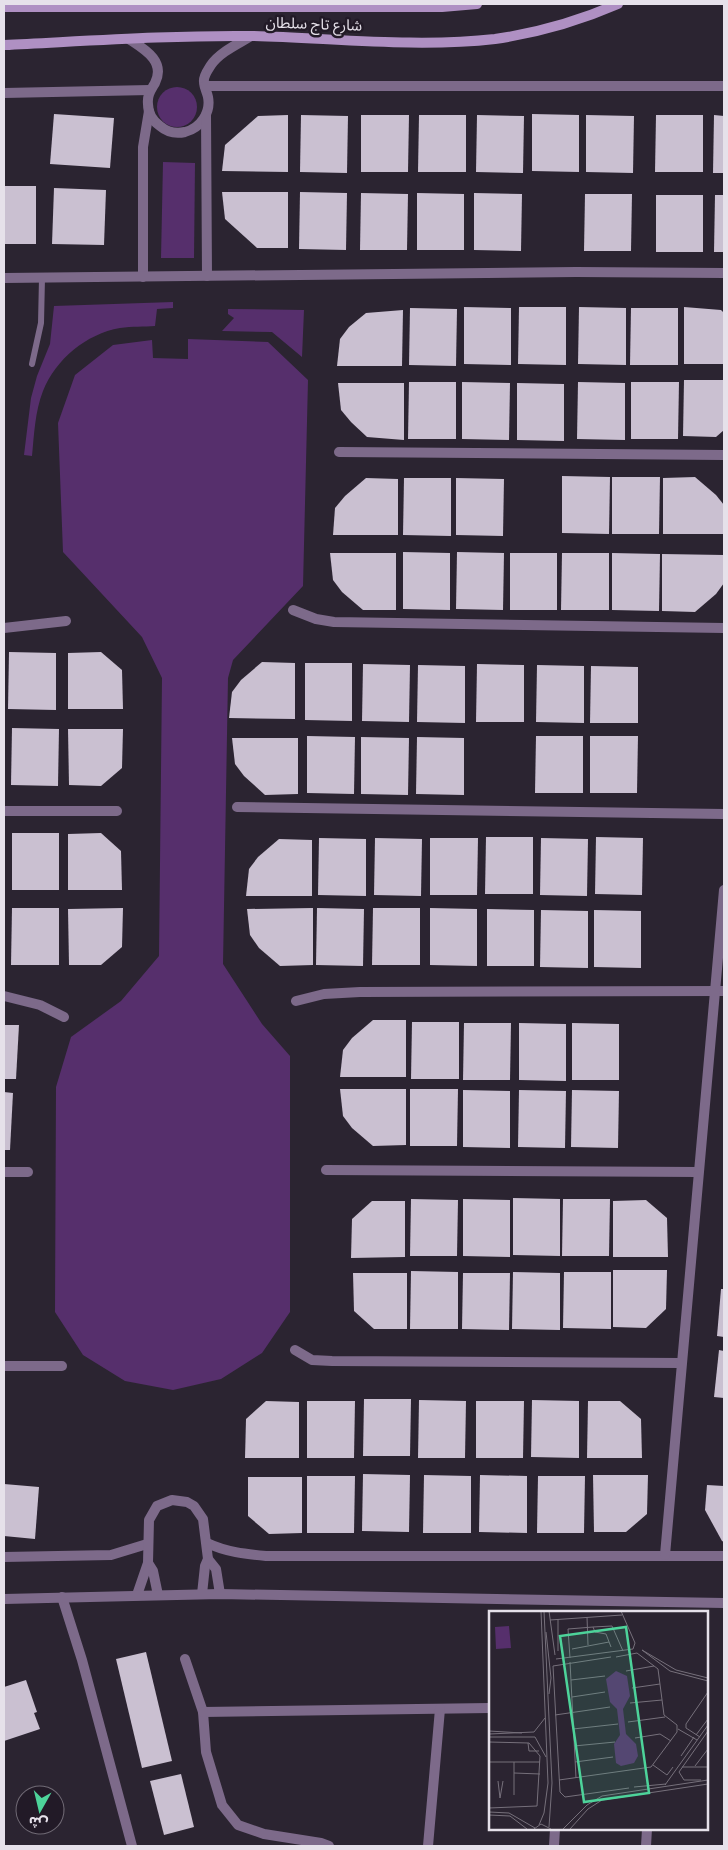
<svg xmlns="http://www.w3.org/2000/svg" width="728" height="1850" font-family="'Golos Text','Noto Sans Arabic',sans-serif">
  <style>
    .green { fill: #562f6c }
    .building { fill: #cac0d1 }
    .lines { fill: none; stroke-linecap: round; stroke-linejoin: round }
    .lane { stroke: #7d6a8a; stroke-width: 6 }
    .street { stroke: #7d6a8a; stroke-width: 10 }
    .secondary { stroke: #af90c3; stroke-width: 10 }
    .labels { text-anchor: middle; dominant-baseline: central; stroke-width: 5; stroke-linejoin: round; paint-order: stroke }
    .street-label { font-size: 15px; fill: #e6e1ea; stroke: #221a27 }
    .inset-road { fill: none; stroke: #76707b; stroke-width: 1 }
    .view { fill: #4dd39a; fill-opacity: 0.15; stroke: #4dd39a; stroke-width: 2.5 }
    .inset-edge { fill: none; stroke: #e6e1ea; stroke-width: 2.5 }
  </style>
  <rect width="100%" height="100%" fill="#2b2431"/>
  <g class="green">
    <circle cx="177" cy="107" r="20"/>
    <polygon points="163,162 195,163 194,258 161,258"/>
    <path d="M173,302V308L157,309L155,326C144,327 132,326 120,328C86,334 56,359 43,391C35,411 34,435 32,456L24,455L31,398L37,376L50,344L54,306Z"/>
    <polygon points="228,309 304,310 302,357 272,332 222,331 234,318 228,314"/>
    <polygon points="188,339 268,342 308,380 303,586 233,660 228,678 223,964 262,1024 290,1056 290,1312 262,1353 221,1379 173,1390 125,1381 83,1355 55,1312 56,1087 71,1037 121,1001 159,956 162,678 142,637 63,552 58,423 75,375 113,345 152,340 153,358 188,359"/>
  </g>
  <g class="building">
    <polygon points="54,114 114,118 110,168 50,164"/>
    <polygon points="532,114 579,115 579,172 532,171"/>
    <polygon points="288,115 288,172 222,171 225,145 258,116"/>
    <polygon points="301,115 348,116 347,173 300,172"/>
    <polygon points="361,115 409,115 408,172 361,172"/>
    <polygon points="419,115 466,115 466,172 418,172"/>
    <polygon points="477,115 524,116 523,173 476,172"/>
    <polygon points="586,115 634,116 633,173 586,172"/>
    <polygon points="656,115 703,115 703,172 655,172"/>
    <polygon points="714,115 724,116 724,173 713,173"/>
    <rect x="4" y="186" width="32" height="58"/>
    <polygon points="54,188 106,190 104,245 52,244"/>
    <polygon points="222,192 288,192 288,248 257,248 225,219"/>
    <polygon points="300,192 347,193 346,250 299,249"/>
    <polygon points="361,193 408,194 407,250 360,250"/>
    <polygon points="417,193 464,194 464,250 417,250"/>
    <polygon points="474,193 522,194 521,251 474,250"/>
    <polygon points="585,194 632,194 631,251 584,251"/>
    <rect x="656" y="195" width="47" height="57"/>
    <polygon points="715,195 724,195 724,252 714,252"/>
    <polygon points="464,307 511,308 511,365 464,364"/>
    <polygon points="519,307 566,307 566,365 518,364"/>
    <polygon points="579,307 626,308 626,365 578,364"/>
    <polygon points="684,307 721,310 724,313 724,364 684,364"/>
    <polygon points="410,308 457,309 456,366 409,365"/>
    <polygon points="631,308 678,308 678,365 630,365"/>
    <polygon points="403,310 402,366 337,366 340,339 349,327 366,313"/>
    <polygon points="684,380 724,380 724,430 716,437 683,436"/>
    <polygon points="409,382 456,382 456,439 408,439"/>
    <polygon points="462,382 510,383 509,440 462,439"/>
    <polygon points="578,382 625,383 625,440 577,439"/>
    <polygon points="631,382 679,382 678,439 631,439"/>
    <polygon points="338,383 404,383 404,440 367,437 351,422 341,410"/>
    <polygon points="517,383 564,384 564,441 517,440"/>
    <polygon points="562,476 610,477 609,534 562,533"/>
    <polygon points="612,477 660,477 659,534 612,534"/>
    <polygon points="695,477 716,495 724,505 724,534 663,534 663,478"/>
    <polygon points="366,478 398,479 398,535 333,535 335,508 345,496"/>
    <polygon points="404,478 451,478 451,536 403,535"/>
    <polygon points="456,478 504,479 503,536 456,535"/>
    <polygon points="403,552 450,553 450,610 403,609"/>
    <polygon points="457,552 504,553 503,610 456,609"/>
    <polygon points="330,553 396,553 396,610 363,610 342,592 333,580"/>
    <rect x="510" y="553" width="47" height="57"/>
    <polygon points="562,553 609,553 609,610 561,610"/>
    <polygon points="612,553 660,554 659,611 612,610"/>
    <polygon points="662,554 724,555 724,583 716,594 695,612 662,611"/>
    <polygon points="9,652 56,653 56,710 8,709"/>
    <polygon points="101,652 122,670 123,709 68,709 68,653"/>
    <polygon points="262,662 295,663 295,719 229,718 232,692 241,680"/>
    <polygon points="305,663 352,663 352,721 305,720"/>
    <polygon points="363,664 410,665 409,722 362,721"/>
    <polygon points="477,664 524,665 524,722 476,722"/>
    <polygon points="418,665 465,666 465,723 417,722"/>
    <polygon points="537,665 584,666 584,723 536,722"/>
    <polygon points="591,666 638,667 638,723 590,723"/>
    <polygon points="12,728 59,729 58,786 11,785"/>
    <polygon points="68,729 123,729 122,768 101,786 69,785"/>
    <polygon points="307,736 355,737 354,794 307,793"/>
    <polygon points="536,736 583,736 583,793 535,793"/>
    <polygon points="590,736 638,736 637,793 590,793"/>
    <polygon points="361,737 409,738 408,795 361,794"/>
    <polygon points="417,737 464,738 464,795 416,794"/>
    <polygon points="232,738 298,738 298,794 265,795 244,776 235,764"/>
    <rect x="12" y="833" width="47" height="57"/>
    <polygon points="101,833 121,851 122,890 68,890 68,834"/>
    <polygon points="486,837 533,837 533,894 485,894"/>
    <polygon points="596,837 643,838 642,895 595,894"/>
    <polygon points="319,838 366,839 366,896 318,895"/>
    <polygon points="375,838 422,839 421,896 374,895"/>
    <polygon points="430,838 478,838 477,895 430,895"/>
    <polygon points="541,838 588,839 587,896 540,895"/>
    <polygon points="279,839 312,840 312,896 246,896 249,869 258,857"/>
    <polygon points="12,908 59,908 59,965 11,965"/>
    <polygon points="123,908 122,947 101,965 69,965 68,909"/>
    <polygon points="313,908 313,965 280,966 259,948 250,935 247,909"/>
    <polygon points="317,908 364,909 363,966 316,965"/>
    <polygon points="373,908 420,908 420,965 372,965"/>
    <polygon points="430,908 477,909 477,966 430,965"/>
    <polygon points="487,909 534,910 534,966 487,966"/>
    <polygon points="541,910 588,911 588,968 540,967"/>
    <polygon points="594,910 641,911 641,968 594,967"/>
    <polygon points="373,1020 406,1020 406,1077 340,1077 343,1050 352,1038"/>
    <polygon points="412,1022 459,1022 459,1079 411,1079"/>
    <polygon points="464,1023 511,1023 510,1080 463,1080"/>
    <polygon points="519,1023 566,1024 566,1081 519,1080"/>
    <polygon points="572,1023 619,1024 619,1080 572,1080"/>
    <polygon points="4,1025 19,1025 16,1079 4,1079"/>
    <polygon points="340,1089 406,1089 406,1145 373,1146 352,1128 343,1116"/>
    <polygon points="410,1089 458,1089 457,1146 410,1146"/>
    <polygon points="463,1090 510,1091 510,1148 463,1147"/>
    <polygon points="519,1090 566,1091 565,1148 518,1147"/>
    <polygon points="572,1090 619,1091 618,1148 571,1147"/>
    <polygon points="4,1092 13,1093 10,1150 4,1150"/>
    <polygon points="513,1198 560,1199 560,1256 513,1255"/>
    <polygon points="411,1199 458,1200 457,1256 410,1256"/>
    <polygon points="463,1199 510,1200 510,1257 463,1256"/>
    <polygon points="563,1199 610,1199 609,1256 562,1256"/>
    <polygon points="646,1200 667,1218 668,1257 613,1257 613,1201"/>
    <polygon points="372,1201 405,1201 405,1257 351,1258 352,1219"/>
    <polygon points="613,1270 667,1270 666,1309 646,1328 613,1327"/>
    <polygon points="411,1271 458,1272 458,1329 410,1329"/>
    <polygon points="513,1272 560,1273 560,1330 512,1329"/>
    <polygon points="564,1272 611,1272 611,1329 563,1328"/>
    <polygon points="353,1273 407,1273 407,1329 374,1329 354,1311"/>
    <polygon points="463,1273 510,1273 509,1330 462,1329"/>
    <polygon points="721,1289 724,1289 724,1337 717,1336"/>
    <polygon points="719,1350 724,1351 724,1398 714,1397"/>
    <polygon points="364,1399 411,1399 410,1456 363,1456"/>
    <polygon points="419,1400 466,1401 465,1458 418,1458"/>
    <polygon points="532,1400 579,1401 579,1458 531,1457"/>
    <polygon points="266,1401 299,1402 299,1458 245,1458 246,1419"/>
    <polygon points="307,1401 355,1401 354,1458 307,1458"/>
    <polygon points="476,1401 524,1401 523,1458 476,1458"/>
    <polygon points="588,1401 620,1401 641,1419 642,1458 587,1458"/>
    <polygon points="363,1474 410,1475 409,1532 362,1531"/>
    <polygon points="424,1475 471,1476 471,1533 423,1533"/>
    <polygon points="480,1475 527,1476 527,1533 479,1532"/>
    <polygon points="593,1475 648,1475 647,1514 626,1532 594,1532"/>
    <polygon points="307,1476 355,1476 354,1533 307,1533"/>
    <polygon points="538,1476 585,1476 584,1533 537,1533"/>
    <polygon points="248,1477 302,1477 302,1533 269,1534 248,1516"/>
    <polygon points="4,1484 39,1487 35,1539 4,1536"/>
    <polygon points="707,1485 724,1486 724,1542 722,1541 705,1510"/>
    <polygon points="146,1652 172,1761 142,1768 116,1659"/>
    <polygon points="26,1680 37,1712 34,1713 40,1729 4,1741 4,1687"/>
    <polygon points="181,1774 194,1827 164,1835 150,1781"/>
  </g>
  <g class="lines">
    <polyline class="lane" points="32,364 41,323 42,278"/>
    <g class="street">
      <path d="M129,39C144,49 166,61 155,83C151,90 147,95 148,104C148,113 153,121 160,126C167,132 176,134 185,132C201,128 211,112 208,97C207,92 204,87 204,82C203,76 208,70 211,65C220,52 238,44 251,36"/>
      <polyline points="205,86 724,86"/>
      <polyline points="4,93 150,90"/>
      <polyline points="206,115 207,276"/>
      <polyline points="143,277 143,147 149,111"/>
      <polyline points="4,278 576,272 724,273"/>
      <polyline points="339,452 724,455"/>
      <polyline points="293,610 316,619 334,622 724,628"/>
      <polyline points="4,628 66,621"/>
      <polyline points="237,807 724,814"/>
      <polyline points="4,811 117,811"/>
      <polyline points="4,996 40,1005 64,1017"/>
      <polyline points="296,1001 324,994 360,992 724,991"/>
      <polyline points="326,1170 698,1172"/>
      <polyline points="4,1172 28,1172"/>
      <polyline points="295,1350 312,1360 332,1361 681,1363"/>
      <polyline points="4,1366 62,1366"/>
      <path d="M207,1543C226,1552 245,1554 266,1556H724"/>
      <polyline points="665,1555 724,890"/>
      <polyline points="4,1557 111,1555 147,1544"/>
      <polyline points="208,1559 216,1569 220,1594"/>
      <polyline points="148,1563 153,1571 158,1595"/>
      <polyline points="137,1595 148,1563 149,1520 157,1506 172,1500 187,1502 194,1506 203,1519 208,1559 205,1566 202,1594"/>
      <polyline points="62,1597 82,1660 132,1846"/>
      <polyline points="4,1599 220,1594 724,1603"/>
      <polyline points="185,1659 203,1712 206,1752 222,1805 238,1825 264,1834 321,1843 329,1846"/>
      <polyline points="203,1712 490,1708"/>
      <polyline points="428,1846 440,1709"/>
      <polyline points="554,1846 555,1829"/>
      <polyline points="646,1846 647,1829"/>
    </g>
    <g class="secondary">
      <polyline points="4,7 442,7 477,4"/>
      <path d="M4,45C87,41 170,35 253,36C332,38 416,48 495,39C537,33 579,21 618,4"/>
    </g>
  </g>
  <g class="labels">
    <g class="street-label">
      <text transform="translate(314 23) rotate(2)">شارع تاج سلطان</text>
    </g>
  </g>
  <g transform="translate(489 1611)">
    <rect width="219" height="219" fill="#2b2431"/>
    <path d="M20,15L22,37L7,38L6,16ZM127,60L138,65L141,85L134,98L137,123L147,133L149,145L145,152L132,155L127,152L125,133L131,124L128,98L121,91L117,68Z" fill="#562f6c"/>
    <path class="inset-road" d="M55,0L63,172L60,216M60,0L66,44M0,5V52M98,6L99,34M61,9L133,4M57,21L62,67L60,83M122,36L117,23L106,21L104,16L123,15L134,40M83,38L120,31M69,40V8M122,46L64,55L71,181L76,186L140,177M81,47L79,18L104,16M67,48L144,38L146,32L132,0M81,51L87,167M137,60L165,55M219,67L187,59L153,39L181,60L219,70M82,69L116,65M143,77L171,73M83,86L116,81M141,92L173,89M66,104L121,96M139,111L176,106M84,118L129,113M189,118L208,129M0,120L33,122M0,123L45,121L56,107M207,124L219,108M0,126H46L57,146M211,126L197,117V113L219,81M146,127L171,123L182,130M0,131L40,132L51,145L48,195L0,197M39,132L40,140H50M85,135L126,131M192,145L205,126M0,151H51M86,151L124,146M164,154L178,164L184,156M206,155L219,138M193,156H219M25,162L51,163M70,169L162,156L188,121V114L175,104L169,58L148,42L127,46M212,169H195L190,161L219,120M9,170L11,187L14,170M176,174L219,114M145,176L177,173M25,184V151M0,201L20,202L46,217M0,204L21,205L38,218M50,214L55,202L59,172L52,0M45,218L52,213L62,218M74,218L98,194L113,185L219,169M81,218L99,198L113,189L219,173"/>
    <path class="view" d="M137,16L160,182L95,191L71,25Z"/>
    <rect width="219" height="219" class="inset-edge"/>
  </g>
  <rect width="728" height="1850" fill="none" stroke="#e6e1ea" stroke-width="10"/>
  <g transform="translate(40 1810) rotate(188)"><circle r="24" fill="#221a27" stroke="#706a75"/>
  <path d="M0-4L9 19L0 12L-9 19Z" fill="#4dd39a"/>
  <text y="-8" font-size="14" font-weight="bold" text-anchor="middle" fill="#e6e1ea">ش</text>
  </g>
</svg>
